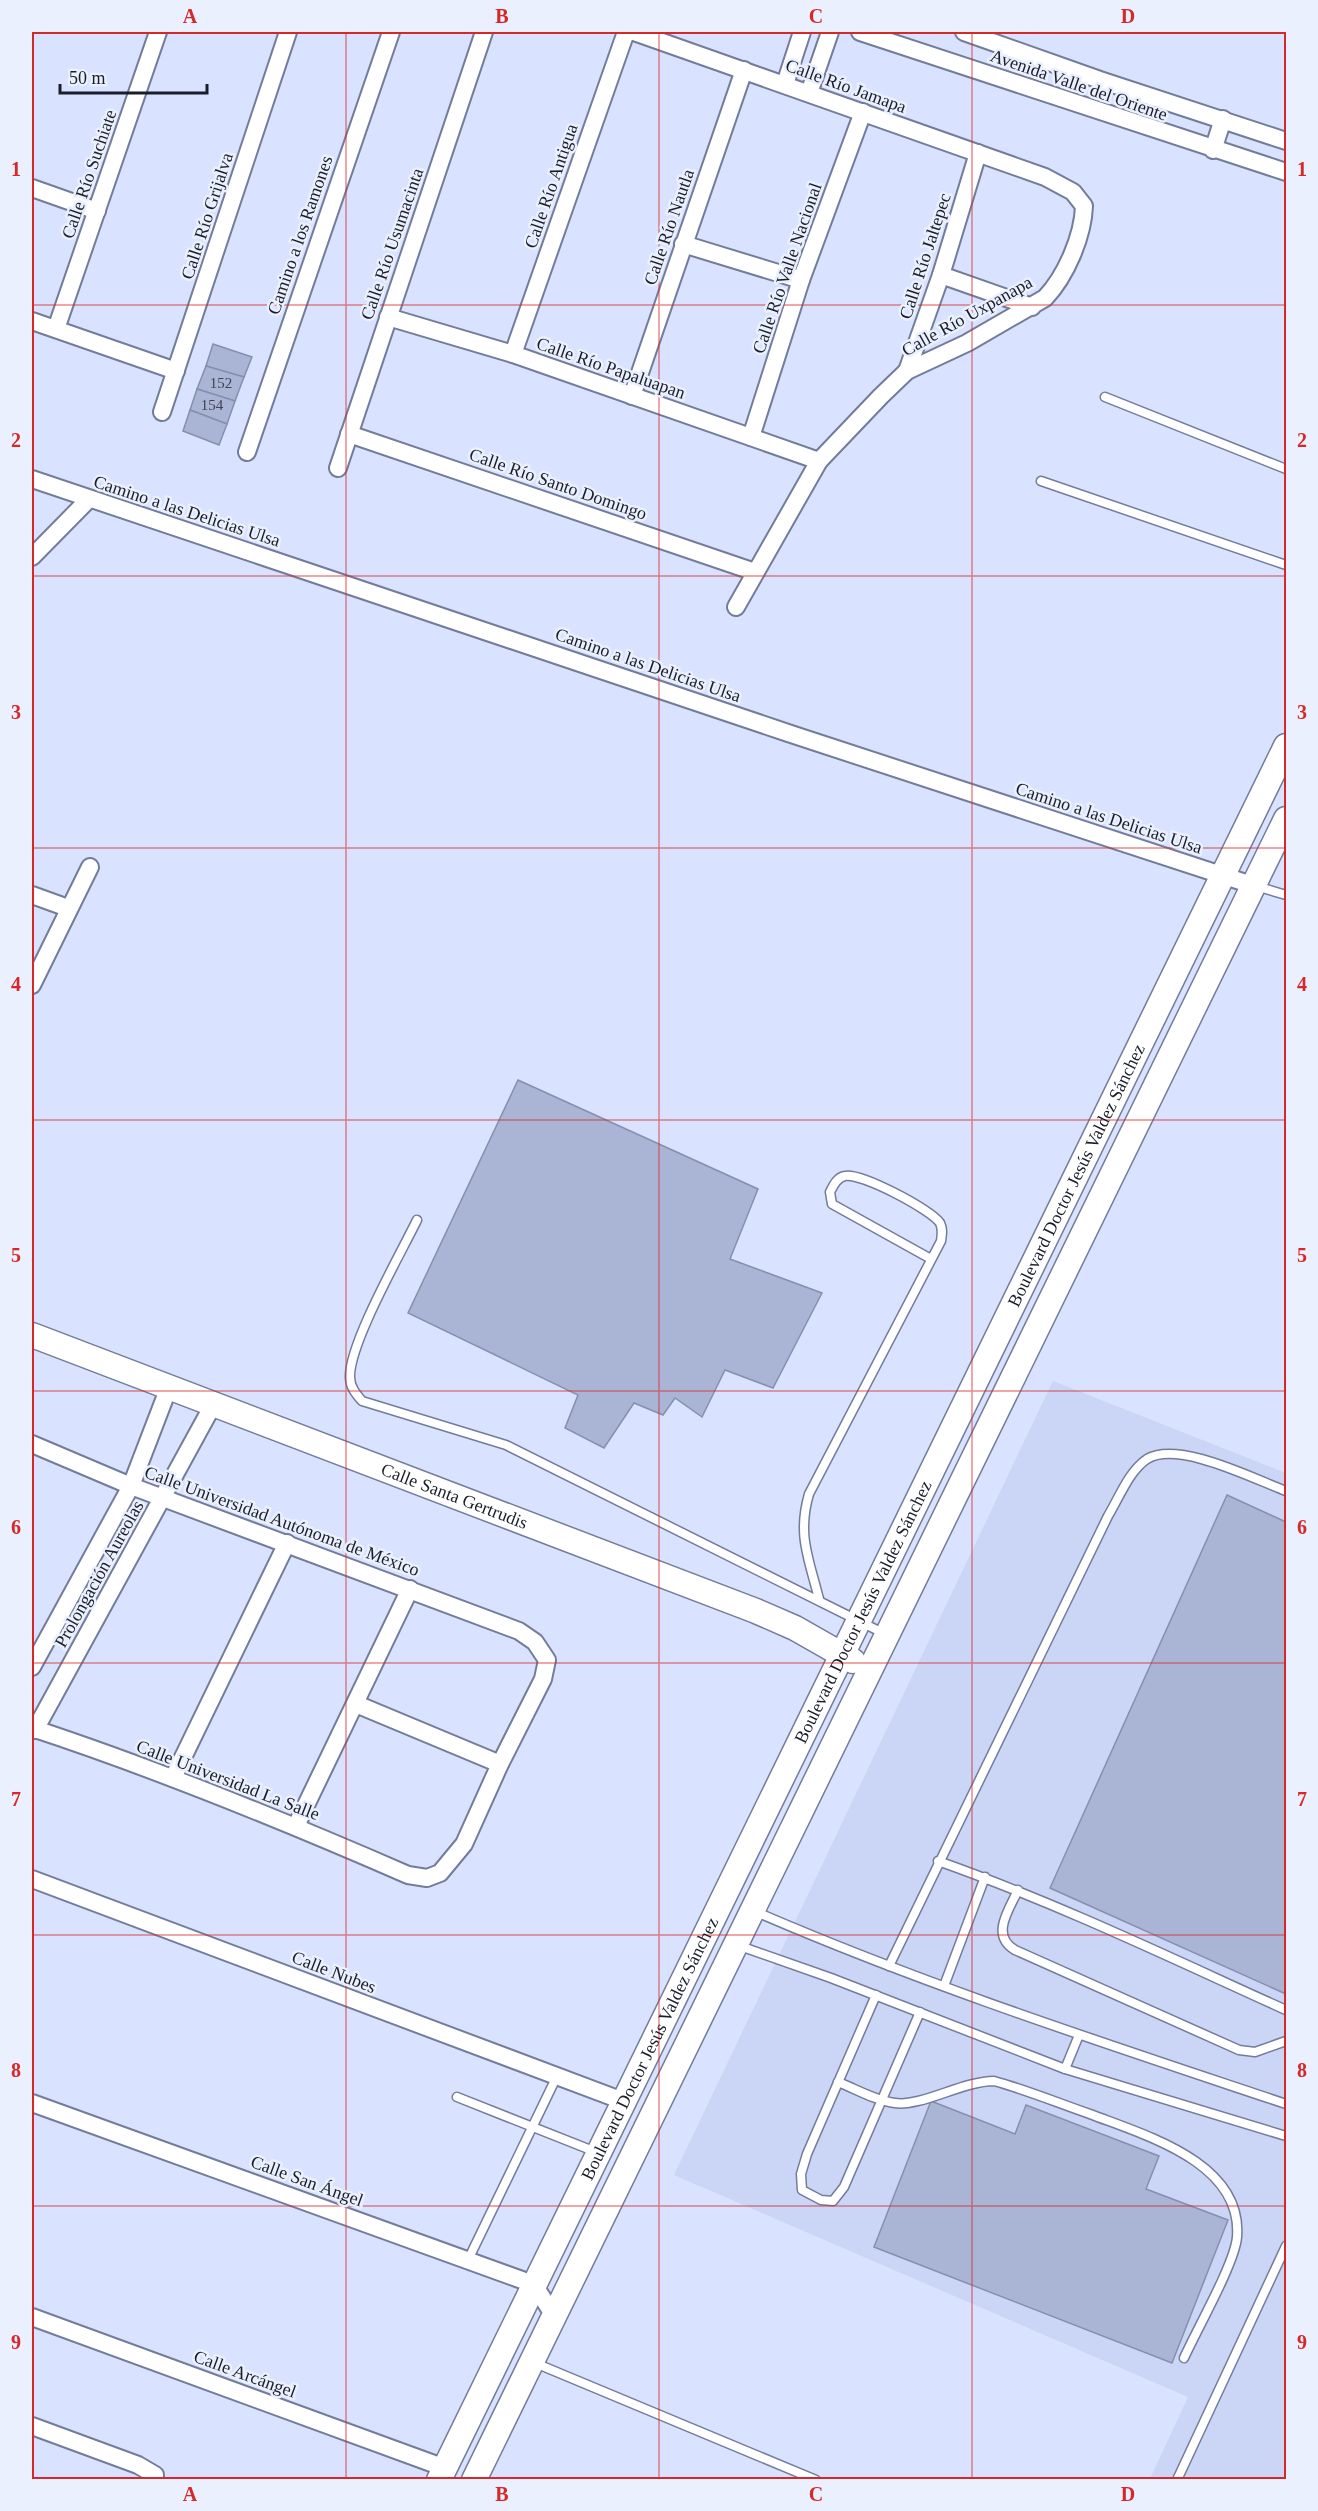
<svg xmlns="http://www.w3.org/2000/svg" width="1318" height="2511" font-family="'Times New Roman',serif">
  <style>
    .built { fill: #cbd5f6 }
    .building { fill: #aab4d5; stroke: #868faf; stroke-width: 1.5 }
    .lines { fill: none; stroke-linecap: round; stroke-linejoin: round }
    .lane-casing { stroke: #737c9b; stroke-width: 11 }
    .street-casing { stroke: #737c9b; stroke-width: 20 }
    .secondary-casing { stroke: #737c9b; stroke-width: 27 }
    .lane { stroke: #fff; stroke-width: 8 }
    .street { stroke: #fff; stroke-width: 16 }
    .secondary { stroke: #fff; stroke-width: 24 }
    .grid { fill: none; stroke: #d62828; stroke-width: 1.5; stroke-opacity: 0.55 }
    .labels { text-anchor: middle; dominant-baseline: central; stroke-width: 5; stroke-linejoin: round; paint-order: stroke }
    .number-label { font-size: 15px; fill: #3e4455 }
    .street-label { font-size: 18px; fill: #1a1e2a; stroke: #ebf0fe }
    .neatline { fill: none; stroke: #d62828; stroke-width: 2 }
    .grid-label { font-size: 20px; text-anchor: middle; font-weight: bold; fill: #d62828 }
  </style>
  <rect width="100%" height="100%" fill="#d9e2fe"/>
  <polygon class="built" points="1053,1381 1286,1473 1286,2479 1150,2479 1188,2397 674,2175"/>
  <g class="building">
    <polygon points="213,344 252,357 244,377 206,366"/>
    <polygon points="206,366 244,377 235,401 197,389"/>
    <polygon points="197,389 235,401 227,424 190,410"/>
    <polygon points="190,410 227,424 219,445 183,431"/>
    <polygon points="518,1080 758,1189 730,1259 822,1293 773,1388 725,1370 702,1417 675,1398 663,1415 634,1403 604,1448 565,1428 578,1395 408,1313"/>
    <polygon points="1227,1495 1286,1522 1286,1994 1050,1888"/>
    <polygon points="931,2101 1015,2134 1026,2105 1159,2156 1146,2189 1228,2220 1172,2363 874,2247"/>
  </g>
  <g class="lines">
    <g class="lane-casing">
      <g id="lane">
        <polyline points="1105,397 1286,469"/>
        <polyline points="1041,481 1286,565"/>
        <polyline points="1256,886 1286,895"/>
        <path d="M417,1220C401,1253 349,1344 350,1377C350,1387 356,1394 362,1401L506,1445L885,1634"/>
        <path d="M819,1599C809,1559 797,1535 809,1494L941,1241C942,1234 943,1229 940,1223C932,1210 860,1172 845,1176C837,1177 833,1186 830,1192L832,1204L931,1259"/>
        <path d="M938,1861C1057,1903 1171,1958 1286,2010"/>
        <path d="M1018,1890C1009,1910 990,1935 1015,1950L1239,2050L1255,2052L1286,2041"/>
        <path d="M754,1911C927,1986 1107,2044 1286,2104"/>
        <polyline points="737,1945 831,1978 1065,2069 1286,2136"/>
        <path d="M889,1966L1108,1516C1119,1498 1129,1471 1147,1459C1178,1440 1254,1479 1286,1491"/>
        <polyline points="944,1986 985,1877"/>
        <polyline points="876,1995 807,2154 801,2174 802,2190 821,2200 833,2201 844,2187 920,2012"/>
        <polyline points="1065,2069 1079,2035"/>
        <path d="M838,2082C856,2089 876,2101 895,2103C921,2107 963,2081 994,2081C1027,2090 1058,2103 1090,2114C1144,2135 1243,2162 1237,2237C1235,2263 1196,2331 1184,2358"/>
        <polyline points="457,2097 596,2152"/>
        <polyline points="468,2260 557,2076"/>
        <polyline points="535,2363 816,2480"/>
        <polyline points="1177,2480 1286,2246"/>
      </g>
    </g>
    <g class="street-casing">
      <g id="street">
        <path d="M634,32L1045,177L1073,192L1084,206C1083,236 1066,276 1045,298L967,343L907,371L881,396L819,461L736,607"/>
        <polyline points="860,32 1286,172"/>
        <polyline points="964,32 1100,80 1286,141"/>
        <polyline points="785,84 802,32"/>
        <polyline points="809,93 830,32"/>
        <polyline points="1213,150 1223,119"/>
        <polyline points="32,188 97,211"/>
        <polyline points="683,244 801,280"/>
        <polyline points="941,275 1032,307"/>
        <polyline points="388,317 513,354 819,461"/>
        <polyline points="32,321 176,371"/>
        <polyline points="56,329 158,32"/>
        <polyline points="513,354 626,32"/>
        <polyline points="907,371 941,275 978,153"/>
        <polyline points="632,396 744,70"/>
        <polyline points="162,412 288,32"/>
        <polyline points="349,434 755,572"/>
        <polyline points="751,437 801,280 863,112"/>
        <polyline points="247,452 391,32"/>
        <polyline points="338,468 484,32"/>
        <polyline points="32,479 794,735 1252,885"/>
        <polyline points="32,557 89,499"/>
        <polyline points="32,895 68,908"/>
        <polyline points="32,985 90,867"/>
        <path d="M32,1444L131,1486L519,1631L535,1642L547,1660L543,1679L500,1764L464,1844L440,1873L427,1878L408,1875C284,1821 160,1770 32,1728"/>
        <polyline points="32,1667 131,1486 169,1387"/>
        <polyline points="356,1704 500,1764"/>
        <polyline points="35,1730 213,1405"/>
        <polyline points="173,1778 287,1543"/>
        <polyline points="296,1826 410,1589"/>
        <polyline points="32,1879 623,2101"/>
        <polyline points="32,2103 522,2280 535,2286 554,2316"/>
        <polyline points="32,2317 445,2468"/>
        <polyline points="32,2426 138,2465 155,2475 155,2480"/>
      </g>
    </g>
    <g class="secondary-casing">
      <g id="secondary">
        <path id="s1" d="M32,1335L756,1611L795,1628L853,1661"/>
        <path id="s2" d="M439,2480L1286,746"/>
        <polyline points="474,2480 1286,819"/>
      </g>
    </g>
    <use href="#lane" class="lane"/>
    <use href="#street" class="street"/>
    <use href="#secondary" class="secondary"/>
  </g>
  <path class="grid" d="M346,32V2480M659,32V2480M972,32V2480M32,305H1286M32,576H1286M32,848H1286M32,1120H1286M32,1391H1286M32,1663H1286M32,1935H1286M32,2206H1286"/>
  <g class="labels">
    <g class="number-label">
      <text x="221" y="383">152</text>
      <text x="212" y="405">154</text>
    </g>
    <g class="street-label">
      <text transform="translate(1079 85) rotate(19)">Avenida Valle del Oriente</text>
      <text transform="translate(846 86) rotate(20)">Calle Río Jamapa</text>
      <text transform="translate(89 174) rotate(-71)">Calle Río Suchiate</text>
      <text transform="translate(551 186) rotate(-71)">Calle Río Antigua</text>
      <text transform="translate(207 216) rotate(-72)">Calle Río Grijalva</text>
      <text transform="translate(669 227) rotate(-71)">Calle Río Nautla</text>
      <text transform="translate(300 235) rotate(-71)">Camino a los Ramones</text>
      <text transform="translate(392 244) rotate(-71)">Calle Río Usumacinta</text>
      <text transform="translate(925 256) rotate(-72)">Calle Río Jaltepec</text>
      <text transform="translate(787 268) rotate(-71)">Calle Río Valle Nacional</text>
      <text transform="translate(967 316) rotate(-29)">Calle Río Uxpanapa</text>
      <text transform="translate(611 368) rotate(19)">Calle Río Papaluapan</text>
      <text transform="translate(558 484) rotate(19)">Calle Río Santo Domingo</text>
      <text transform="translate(187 511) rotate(18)">Camino a las Delicias Ulsa</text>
      <text transform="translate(648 665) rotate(19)">Camino a las Delicias Ulsa</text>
      <text transform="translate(1109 818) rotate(18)">Camino a las Delicias Ulsa</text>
      <text stroke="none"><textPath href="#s2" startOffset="1452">Boulevard Doctor Jesús Valdez Sánchez</textPath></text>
      <text stroke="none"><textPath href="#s1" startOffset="452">Calle Santa Gertrudis</textPath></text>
      <text transform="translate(282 1521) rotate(20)">Calle Universidad Autónoma de México</text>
      <text transform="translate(99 1574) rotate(-61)">Prolongación Aureolas</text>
      <text stroke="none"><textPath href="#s2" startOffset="966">Boulevard Doctor Jesús Valdez Sánchez</textPath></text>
      <text transform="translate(228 1780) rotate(21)">Calle Universidad La Salle</text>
      <text transform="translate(334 1972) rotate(21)">Calle Nubes</text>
      <text stroke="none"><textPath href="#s2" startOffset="480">Boulevard Doctor Jesús Valdez Sánchez</textPath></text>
      <text transform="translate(307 2181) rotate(20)">Calle San Ángel</text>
      <text transform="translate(245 2374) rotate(20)">Calle Arcángel</text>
    </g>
  </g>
  <rect width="1318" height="2511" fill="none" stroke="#ebf0fe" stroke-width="66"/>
  <path d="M60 84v9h147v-9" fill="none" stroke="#1a1e2a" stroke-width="3"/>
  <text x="69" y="84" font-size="18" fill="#1a1e2a" stroke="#ebf0fe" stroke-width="4.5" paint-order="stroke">50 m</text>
  <rect x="33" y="33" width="1252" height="2445" class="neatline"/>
  <g class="grid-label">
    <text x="190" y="23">A</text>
    <text x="502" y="23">B</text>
    <text x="816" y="23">C</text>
    <text x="1128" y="23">D</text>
    <text x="16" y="176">1</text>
    <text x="1302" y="176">1</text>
    <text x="16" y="447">2</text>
    <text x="1302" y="447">2</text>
    <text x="16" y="719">3</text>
    <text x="1302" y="719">3</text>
    <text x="16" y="991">4</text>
    <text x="1302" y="991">4</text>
    <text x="16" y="1262">5</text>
    <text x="1302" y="1262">5</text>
    <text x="16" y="1534">6</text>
    <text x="1302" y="1534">6</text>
    <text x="16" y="1806">7</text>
    <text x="1302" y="1806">7</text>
    <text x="16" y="2077">8</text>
    <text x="1302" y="2077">8</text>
    <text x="16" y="2349">9</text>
    <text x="1302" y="2349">9</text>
    <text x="190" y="2501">A</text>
    <text x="502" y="2501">B</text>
    <text x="816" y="2501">C</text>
    <text x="1128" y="2501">D</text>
  </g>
</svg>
